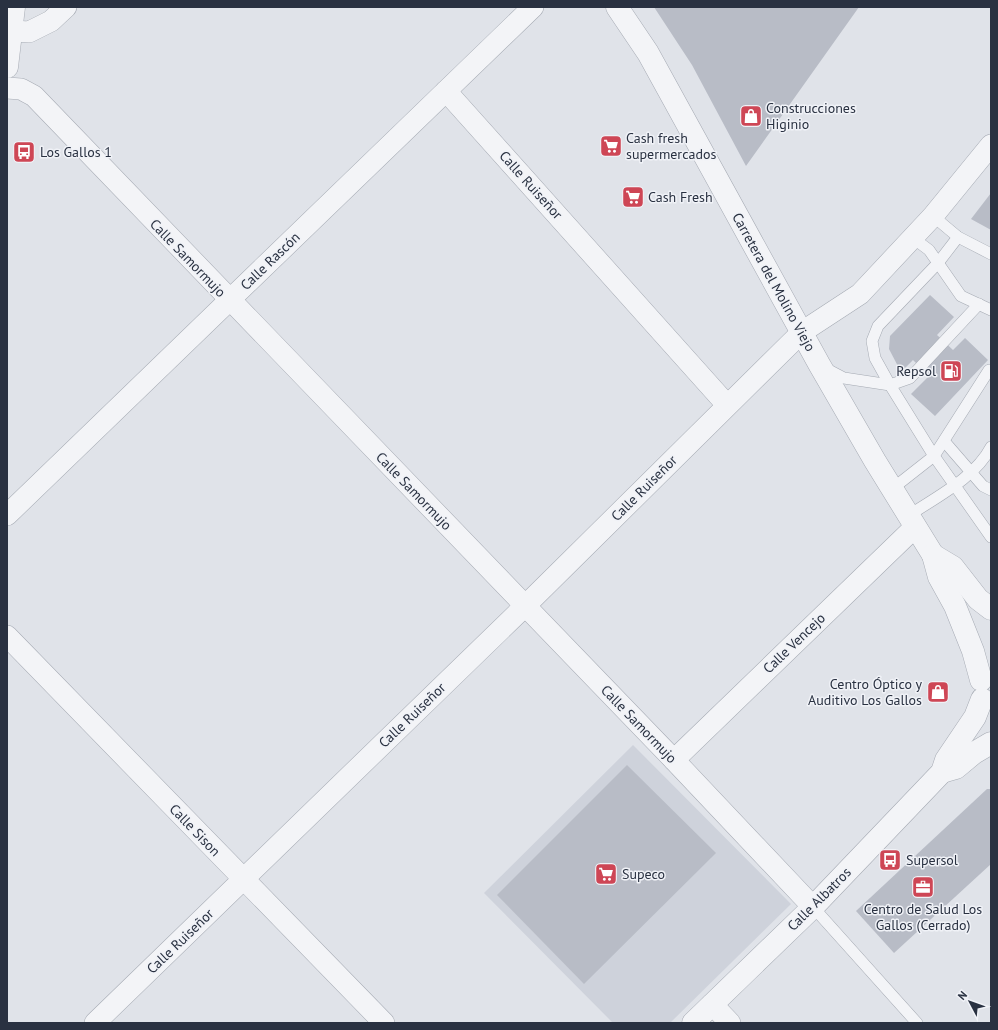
<svg xmlns="http://www.w3.org/2000/svg" width="998" height="1030" font-family="'PT Sans',sans-serif">
  <style>
    .built { fill: #ced2db }
    .building { fill: #b8bcc6 }
    .lines { fill: none; stroke-linecap: round; stroke-linejoin: round }
    .service-casing { stroke: #a5aab3; stroke-width: 12 }
    .minor-casing { stroke: #a5aab3; stroke-width: 22 }
    .tertiary-casing { stroke: #a5aab3; stroke-width: 23 }
    .service { stroke: #f3f4f7; stroke-width: 11 }
    .minor { stroke: #f3f4f7; stroke-width: 21 }
    .tertiary { stroke: #f3f4f7; stroke-width: 22 }
    .labels { text-anchor: middle; dominant-baseline: central; stroke-width: 3; stroke-linejoin: round; paint-order: stroke }
    .poi-label { font-size: 14px; fill: #293141; stroke: #f0f2f7; text-anchor: start }
    .street-label { font-size: 14px; fill: #293141; stroke: #f0f2f7 }
  </style>
  <rect width="100%" height="100%" fill="#e0e3e9"/>
  <polygon class="built" points="633,745 791,904 670,1023 613,1023 484,893"/>
  <g class="building">
    <polygon points="654,7 859,7 746,166 692,65"/>
    <polygon points="991,193 991,230 971,219"/>
    <polygon points="930,295 954,317 937,335 953,350 965,338 988,360 935,416 911,394 929,376 913,360 901,372 889,349 890,336"/>
    <polygon points="627,765 716,853 584,984 497,895"/>
    <polygon points="987,789 991,789 991,864 894,953 856,911"/>
  </g>
  <g class="lines">
    <g class="service-casing">
      <g id="service">
        <polyline points="933,216 958,237 991,254"/>
        <polyline points="958,237 938,263 878,326 872,341 875,358 890,385 934,456 991,537"/>
        <polyline points="913,238 929,250 961,296 991,310"/>
        <polyline points="825,368 844,378 890,385 910,378 979,304"/>
        <polyline points="944,441 983,486 991,490"/>
        <polyline points="892,489 934,456 989,370"/>
        <path d="M908,516C936,497 975,478 991,447"/>
        <polyline points="813,907 917,1023"/>
      </g>
    </g>
    <g class="minor-casing">
      <g id="minor">
        <polyline points="12,31 29,32 51,21 66,7"/>
        <polyline points="7,88 21,89 34,96 674,760 813,907"/>
        <polyline points="446,91 727,405"/>
        <polyline points="7,515 533,7"/>
        <polyline points="7,636 384,1023"/>
        <polyline points="674,760 915,527"/>
        <polyline points="712,1004 730,1023"/>
        <polyline points="95,1023 525,606 802,332 860,294 933,216 991,145"/>
      </g>
    </g>
    <g class="tertiary-casing">
      <g id="tertiary">
        <polyline points="617,7 648,53 819,364 875,461 933,555 939,577 955,606 973,651 981,680"/>
        <polyline points="7,67 14,7"/>
        <polyline points="933,555 953,567 978,599 991,609"/>
        <polyline points="942,772 956,768 974,753 991,743"/>
        <polyline points="693,1023 813,907 942,772 946,760 975,717 982,699"/>
      </g>
    </g>
    <use href="#service" class="service"/>
    <use href="#minor" class="minor"/>
    <use href="#tertiary" class="tertiary"/>
  </g>
  <defs>
    <g id="shop-square" transform="scale(1.15)"><rect x="-9" y="-9" width="18" height="18" rx="4" fill="#ce4655" stroke="#f0f2f7"/><path d="M-5-2.5h2.3a2.7 3.5 0 0 1 5.4 0H5L5.5 6h-11ZM-1.5-2.5h3a1.5 2.3 0 0 0-3 0Z" fill="#fff"/></g>
    <g id="supermarket-square" transform="scale(1.15)"><rect x="-9" y="-9" width="18" height="18" rx="4" fill="#ce4655" stroke="#f0f2f7"/><path d="M-6-5.5h2.5l.6 2H6L4.5 2H-2.5L-4.4-4H-6ZM-1.5 3.2a1.3 1.3 0 1 0 .1 0ZM3 3.2a1.3 1.3 0 1 0 .1 0Z" fill="#fff"/></g>
    <g id="bus-square" transform="scale(1.15)"><rect x="-9" y="-9" width="18" height="18" rx="4" fill="#ce4655" stroke="#f0f2f7"/><path d="M-5-6H5V4H4V6H2V4H-2V6H-4V4H-5ZM-3.5-4V0h7V-4ZM-3.5 1.2v1.5H-2V1.2ZM2 1.2v1.5H3.5V1.2Z" fill="#fff"/></g>
    <g id="fuel-square" transform="scale(1.15)"><rect x="-9" y="-9" width="18" height="18" rx="4" fill="#ce4655" stroke="#f0f2f7"/><path d="M-5.5-6h7V0h2V4h1.3V-2.5L3-4.5l.8-.8L6-3V5H2.5V1h-1V6h-7ZM-4.2-4.7v3.2H.2V-4.7Z" fill="#fff"/></g>
    <g id="office-square" transform="scale(1.15)"><rect x="-9" y="-9" width="18" height="18" rx="4" fill="#ce4655" stroke="#f0f2f7"/><path d="M-6-3h4V-5.5h4V-3h4V5H-6ZM-1-4.5V-3h2v-1.5ZM-6 0V1H6V0Z" fill="#fff"/></g>
  </defs>
  <g fill-rule="evenodd">
    <use href="#shop-square" x="751" y="116"/>
    <use href="#supermarket-square" x="611" y="146"/>
    <use href="#bus-square" x="24" y="152"/>
    <use href="#supermarket-square" x="633" y="197"/>
    <use href="#fuel-square" x="951" y="371"/>
    <use href="#shop-square" x="938" y="692"/>
    <use href="#bus-square" x="890" y="860"/>
    <use href="#supermarket-square" x="606" y="874"/>
    <use href="#office-square" x="923" y="887"/>
  </g>
  <g class="labels">
    <g class="poi-label">
      <text x="766" y="108">Construcciones<tspan x="766" dy="16">Higinio</tspan></text>
      <text x="626" y="138">Cash fresh<tspan x="626" dy="16">supermercados</tspan></text>
      <text x="40" y="152">Los Gallos 1</text>
      <text x="648" y="197">Cash Fresh</text>
      <text x="936" y="371" text-anchor="end">Repsol</text>
      <text x="922" y="684" text-anchor="end">Centro Óptico y<tspan x="922" dy="16">Auditivo Los Gallos</tspan></text>
      <text x="906" y="860">Supersol</text>
      <text x="622" y="874">Supeco</text>
      <text x="923" y="909" text-anchor="middle">Centro de Salud Los<tspan x="923" dy="16">Gallos (Cerrado)</tspan></text>
    </g>
    <g class="street-label">
      <text transform="translate(531 185) rotate(48)">Calle Ruiseñor</text>
      <text transform="translate(188 258) rotate(46)">Calle Samormujo</text>
      <text transform="translate(270 261) rotate(-44)">Calle Rascón</text>
      <text transform="translate(774 282) rotate(61)">Carretera del Molino Viejo</text>
      <text transform="translate(644 488) rotate(-45)">Calle Ruiseñor</text>
      <text transform="translate(414 491) rotate(46)">Calle Samormujo</text>
      <text transform="translate(794 643) rotate(-44)">Calle Vencejo</text>
      <text transform="translate(412 715) rotate(-44)">Calle Ruiseñor</text>
      <text transform="translate(639 724) rotate(46)">Calle Samormujo</text>
      <text transform="translate(195 830) rotate(46)">Calle Sison</text>
      <text transform="translate(819 899) rotate(-45)">Calle Albatros</text>
      <text transform="translate(180 941) rotate(-44)">Calle Ruiseñor</text>
    </g>
  </g>
  <rect width="998" height="1030" fill="none" stroke="#293141" stroke-width="16"/>
  <g transform="translate(970 1002) rotate(311)" stroke="#f0f2f7" stroke-width="3" paint-order="stroke">
  <path d="M0-3L7 15L0 10L-7 15Z" fill="#293141"/>
  <text y="-6" font-size="11" font-weight="bold" text-anchor="middle" fill="#293141">N</text>
  </g>
</svg>
